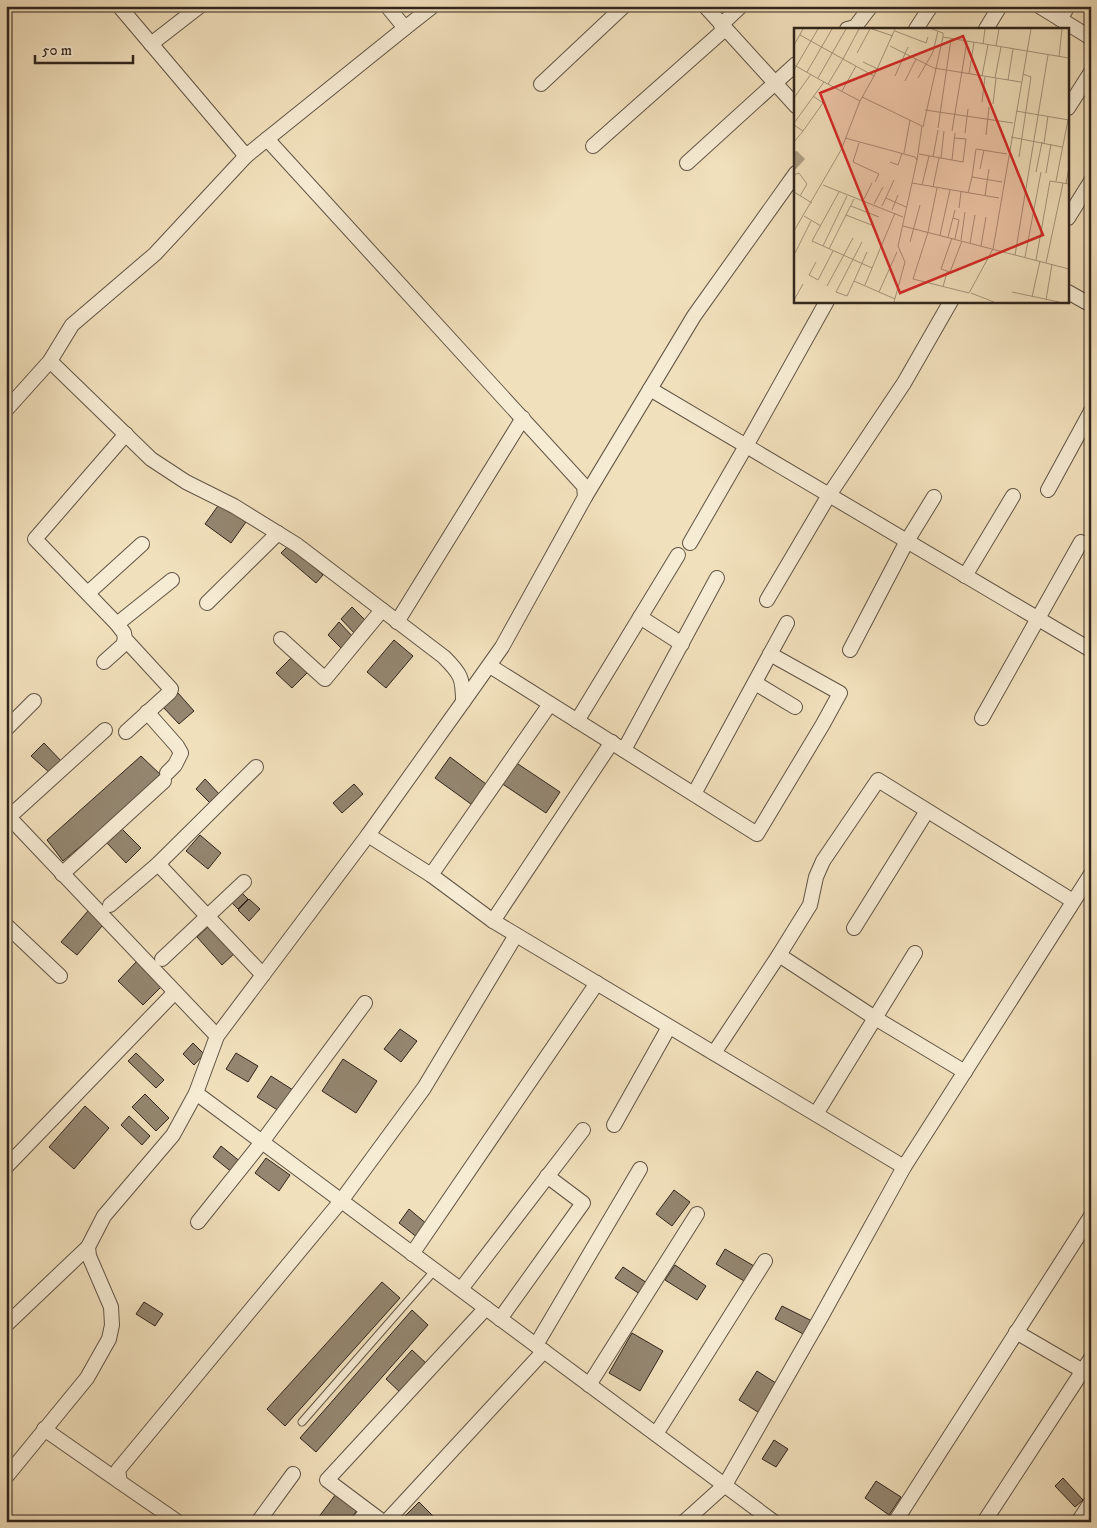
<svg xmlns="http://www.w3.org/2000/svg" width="1097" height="1528" font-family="'IM FELL DW Pica',serif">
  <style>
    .building { fill: #948670; stroke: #30251d }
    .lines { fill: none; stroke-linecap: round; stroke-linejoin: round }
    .lane-casing { stroke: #605445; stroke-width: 9 }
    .street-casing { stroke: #605445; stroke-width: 16 }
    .lane { stroke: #f6ebd3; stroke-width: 7 }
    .street { stroke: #f6ebd3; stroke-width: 14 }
    .inset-road { fill: none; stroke: #a4957c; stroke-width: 1 }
    .view { fill: #d62828; fill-opacity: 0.15; stroke: #d62828; stroke-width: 2.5 }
    .inset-edge { fill: none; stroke: #30251d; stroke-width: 2.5 }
  </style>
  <rect width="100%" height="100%" fill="#f1e0bc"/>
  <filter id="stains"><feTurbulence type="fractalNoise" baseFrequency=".004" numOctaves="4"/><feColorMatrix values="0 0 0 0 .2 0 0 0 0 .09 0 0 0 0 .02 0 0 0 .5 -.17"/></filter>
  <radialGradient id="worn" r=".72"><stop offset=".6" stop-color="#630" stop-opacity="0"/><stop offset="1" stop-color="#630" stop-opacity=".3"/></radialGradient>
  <g class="building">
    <polygon points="220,503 246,522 231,543 205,524"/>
    <polygon points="289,545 323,575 316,583 281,553"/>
    <polygon points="352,607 368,623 356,635 341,619"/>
    <polygon points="339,622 354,638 343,650 328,635"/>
    <polygon points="394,640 413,656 386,688 367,672"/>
    <polygon points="295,654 311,669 292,688 276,673"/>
    <polygon points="178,693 194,711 179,724 163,707"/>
    <polygon points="44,743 63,763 51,774 31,756"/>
    <polygon points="141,756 163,777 63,861 47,840"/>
    <polygon points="450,757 490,787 475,807 435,778"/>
    <polygon points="512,760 560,792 546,813 498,781"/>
    <polygon points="205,779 222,797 213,806 196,789"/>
    <polygon points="354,784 363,794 342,813 333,803"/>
    <polygon points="122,829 141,848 126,863 107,843"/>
    <polygon points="200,835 221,853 208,869 186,851"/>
    <polygon points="238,889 248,899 238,909 228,899"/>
    <polygon points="249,899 260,909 249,921 238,910"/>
    <polygon points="88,911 103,925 77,955 61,942"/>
    <polygon points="211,924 236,952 222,965 197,937"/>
    <polygon points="138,960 164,984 143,1005 118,981"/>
    <polygon points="400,1029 417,1041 401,1062 384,1049"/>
    <polygon points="193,1043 204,1054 194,1065 183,1054"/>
    <polygon points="136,1053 164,1080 156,1088 128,1061"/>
    <polygon points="236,1053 258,1066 248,1082 226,1069"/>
    <polygon points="343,1059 377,1081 356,1113 322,1091"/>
    <polygon points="271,1076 293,1090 279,1111 257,1097"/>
    <polygon points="145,1094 169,1118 156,1131 132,1107"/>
    <polygon points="85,1106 109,1128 74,1169 49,1147"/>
    <polygon points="129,1116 150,1136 142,1145 121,1125"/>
    <polygon points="221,1146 242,1163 233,1173 213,1157"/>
    <polygon points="266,1158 290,1175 279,1191 255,1173"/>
    <polygon points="674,1190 690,1202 672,1226 656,1214"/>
    <polygon points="409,1209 428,1225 418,1238 399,1223"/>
    <polygon points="725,1249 754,1266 744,1281 716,1264"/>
    <polygon points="675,1265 706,1286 697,1300 665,1280"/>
    <polygon points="623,1267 647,1283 640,1294 615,1278"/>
    <polygon points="382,1282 400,1298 285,1426 267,1409"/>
    <polygon points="144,1302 163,1314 155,1326 136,1314"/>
    <polygon points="782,1306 812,1321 805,1335 775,1319"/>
    <polygon points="412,1310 428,1325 316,1452 300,1438"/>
    <polygon points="632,1333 663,1351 640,1391 609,1373"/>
    <polygon points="412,1350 428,1365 402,1394 386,1379"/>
    <polygon points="757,1371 779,1385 761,1414 739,1400"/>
    <polygon points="774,1440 788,1449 776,1467 762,1459"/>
    <polygon points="1063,1478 1083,1500 1075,1507 1055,1486"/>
    <polygon points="876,1481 901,1497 889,1515 865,1498"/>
    <polygon points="336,1494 357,1510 349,1522 315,1522"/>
    <polygon points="419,1502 433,1516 428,1522 399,1522"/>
  </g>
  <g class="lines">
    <g class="lane-casing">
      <polyline id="lane" points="302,1422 435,1270"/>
    </g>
    <g class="street-casing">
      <g id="street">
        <polyline points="119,6 246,156 405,28 387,6"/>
        <polyline points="705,6 796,106"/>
        <polyline points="1039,6 1091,38"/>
        <polyline points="1060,19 1068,6"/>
        <polyline points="721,25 741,6"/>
        <polyline points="405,28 433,6"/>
        <polyline points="847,29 855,27 871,6"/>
        <polyline points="916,29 931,6"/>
        <polyline points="986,29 1000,6"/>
        <polyline points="151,44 200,6"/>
        <polyline points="541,84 624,6"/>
        <polyline points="1068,108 1091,72"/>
        <polyline points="267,139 584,486 585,497 502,647 463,702"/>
        <polyline points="593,146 725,29"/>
        <polyline points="687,163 796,64"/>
        <polyline points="1068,218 1091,181"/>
        <polyline points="1068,292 1091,305"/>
        <path d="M50,361L151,459L186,482L234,506L297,545L444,657C461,674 463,678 463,702L368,835L431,875L493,921L904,1167"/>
        <polyline points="650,389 1091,650"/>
        <polyline points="6,410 50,361 72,325 155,254 246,156"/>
        <polyline points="126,434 35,539 117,624 124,633 125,639 171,689 170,692 126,732"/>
        <polyline points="1048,490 1091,411"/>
        <polyline points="585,497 694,316 796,173"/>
        <polyline points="690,543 746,446 827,301"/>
        <polyline points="965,576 1013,496"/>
        <polyline points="88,593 142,544"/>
        <polyline points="767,600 829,495 904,383 951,301"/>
        <polyline points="207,603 278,533"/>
        <polyline points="640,617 682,644"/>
        <polyline points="397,622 523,418"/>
        <polyline points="117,624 172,580"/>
        <polyline points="281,639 325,679 382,610"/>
        <polyline points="850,650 907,541 934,497"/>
        <polyline points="104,662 123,645 125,639"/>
        <polyline points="490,666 757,834 823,724 840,693 770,654"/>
        <polyline points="755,683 795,707"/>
        <polyline points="147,712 177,746 181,753 175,765 167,773"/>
        <polyline points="982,718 1081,542"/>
        <polyline points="577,721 678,555"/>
        <polyline points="6,729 34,701"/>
        <polyline points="624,750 717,578"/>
        <polyline points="694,794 787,623"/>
        <polyline points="6,814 217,1036"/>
        <polyline points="9,817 105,730"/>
        <polyline points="158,864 263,975"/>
        <polyline points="62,874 164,781"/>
        <polyline points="431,875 550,704"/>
        <polyline points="110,905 158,864 256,767"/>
        <polyline points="493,921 612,742"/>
        <polyline points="6,925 60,976"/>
        <polyline points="854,928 927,811"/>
        <polyline points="779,955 810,905 816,877 823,861 878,780 1073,901"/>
        <polyline points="162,959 244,882"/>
        <polyline points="714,1053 779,955 875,1018 965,1072"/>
        <polyline points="196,1093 774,1522"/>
        <polyline points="816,1114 915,953"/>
        <polyline points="614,1125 669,1027"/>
        <polyline points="6,1167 175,992"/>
        <polyline points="198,1222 262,1142 365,1003"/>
        <polyline points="412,1254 597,983"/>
        <polyline points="461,1289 583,1130"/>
        <polyline points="500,1319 583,1203 547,1176"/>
        <polyline points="6,1325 88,1247"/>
        <polyline points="1016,1332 1083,1371"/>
        <polyline points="536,1345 640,1169"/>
        <polyline points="589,1385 697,1214"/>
        <polyline points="44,1429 120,1482"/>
        <polyline points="656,1434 765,1261"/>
        <polyline points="6,1477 87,1378 109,1339 112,1325 111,1307 89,1256 88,1247 104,1216 173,1135 196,1093 217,1036 368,835"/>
        <polyline points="178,1522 120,1482 118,1470 341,1201 424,1088 516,935"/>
        <polyline points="258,1522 293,1474"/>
        <polyline points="358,1522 364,1515"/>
        <polyline points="383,1522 327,1480 486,1308"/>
        <polyline points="386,1522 544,1351"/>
        <polyline points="684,1522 725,1485 821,1317 904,1167 1091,874"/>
        <polyline points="895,1522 1091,1216"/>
        <polyline points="984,1522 1091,1358"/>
        <polyline points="1078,1522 1091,1502"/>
      </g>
    </g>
    <use href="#lane" class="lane"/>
    <use href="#street" class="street"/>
  </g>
  <g transform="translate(794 28)">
    <rect width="275" height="275" fill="#f1e0bc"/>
    <path d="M3,123L11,131L0,143V124Z" fill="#afa086"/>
    <path class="inset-road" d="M78,1L99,8M138,1L149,5V9L275,30M101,3L132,15L134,9M6,7L49,31L34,56M189,16L191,1M0,17L9,1M96,18L140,40L227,54M202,18L205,1M63,25L76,1M265,29L268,1M69,34L84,41M0,37L30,54L0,95M0,42L24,1M13,44L38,1M175,46L180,14M80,48L101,1M101,48L114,19M188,48L194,17M24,50L52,1M124,50L139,24L144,3M201,50L207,19M214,52L219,21M111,53L122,31M30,54L66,73L80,48L49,31L65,1M48,63L62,38M68,69L128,98L123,132M0,70L17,46M188,74L191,49M199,76L202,50M131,82L219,95M222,83L275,92M0,97L9,103L0,114M129,99L149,9M144,100L157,11M9,103L29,75L19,68M158,103L173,13M171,105L174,81M192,107L195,79M217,109L268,119M51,110L121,129L123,132L118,155L205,170M65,115L59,134L85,146L81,154M250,115L254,88M110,125L116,92M125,126L169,134L172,111L161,110M139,129L144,102M225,129L237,49L229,46M147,130L150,103M158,132L161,105M96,134L104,137L108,125M186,141L190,122M242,144L248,114M252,145L257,116M0,147L5,145L13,156L6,168M178,149L182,121L213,126M262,153L274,92M272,156L275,139M29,157L109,189M128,157L135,128M139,159L145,130M143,160L134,204L119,251L175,265L199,221L237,1M0,164L18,175M45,164L18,213L78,240M174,165L178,149L208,154M191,168L195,141M92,170L112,179M70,171L78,155M80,176L89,159M57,178L85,189M88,178L100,152M165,180L167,164M98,182L104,167M52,187L80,198M10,188L27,198M159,190L165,192L161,211M109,198L275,241M0,203L47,122L66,73M146,207L156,162M154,209L161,182M158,210L147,241L156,244L168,213M167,212L171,184M116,214L126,177M176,215L181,187M29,218L53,168M187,218L192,189M35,221L60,171M73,224L60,253L101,271M1,225L17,193M221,227L254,27M231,229L247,144M242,232L256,153L275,156M22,234L15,247L24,252L39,223M252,235L269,155M60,253L53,268L42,264L68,214M71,257L101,185M33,258L59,210M149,259L153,244M85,264L103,224M218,264L265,274M177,265L200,274M238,269L246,233M0,272L9,256M252,272L258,236M100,274L111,234L104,218L118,155"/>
    <path class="view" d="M169,8L249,207L106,265L26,65Z"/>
    <rect width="275" height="275" class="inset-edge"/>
  </g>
  <rect width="1097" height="1528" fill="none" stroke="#f1e0bc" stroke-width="25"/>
  <rect x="8" y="8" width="1082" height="1513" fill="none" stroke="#30251d" stroke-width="2.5"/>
  <rect x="12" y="12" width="1072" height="1503" fill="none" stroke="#30251d"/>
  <path d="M35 55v8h98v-8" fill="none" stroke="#30251d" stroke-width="2.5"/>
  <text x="42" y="55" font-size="15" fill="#30251d" stroke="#f6ebd3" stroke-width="4" paint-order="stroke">50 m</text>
  <rect width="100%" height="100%" filter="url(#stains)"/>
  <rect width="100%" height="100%" fill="url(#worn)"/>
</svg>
